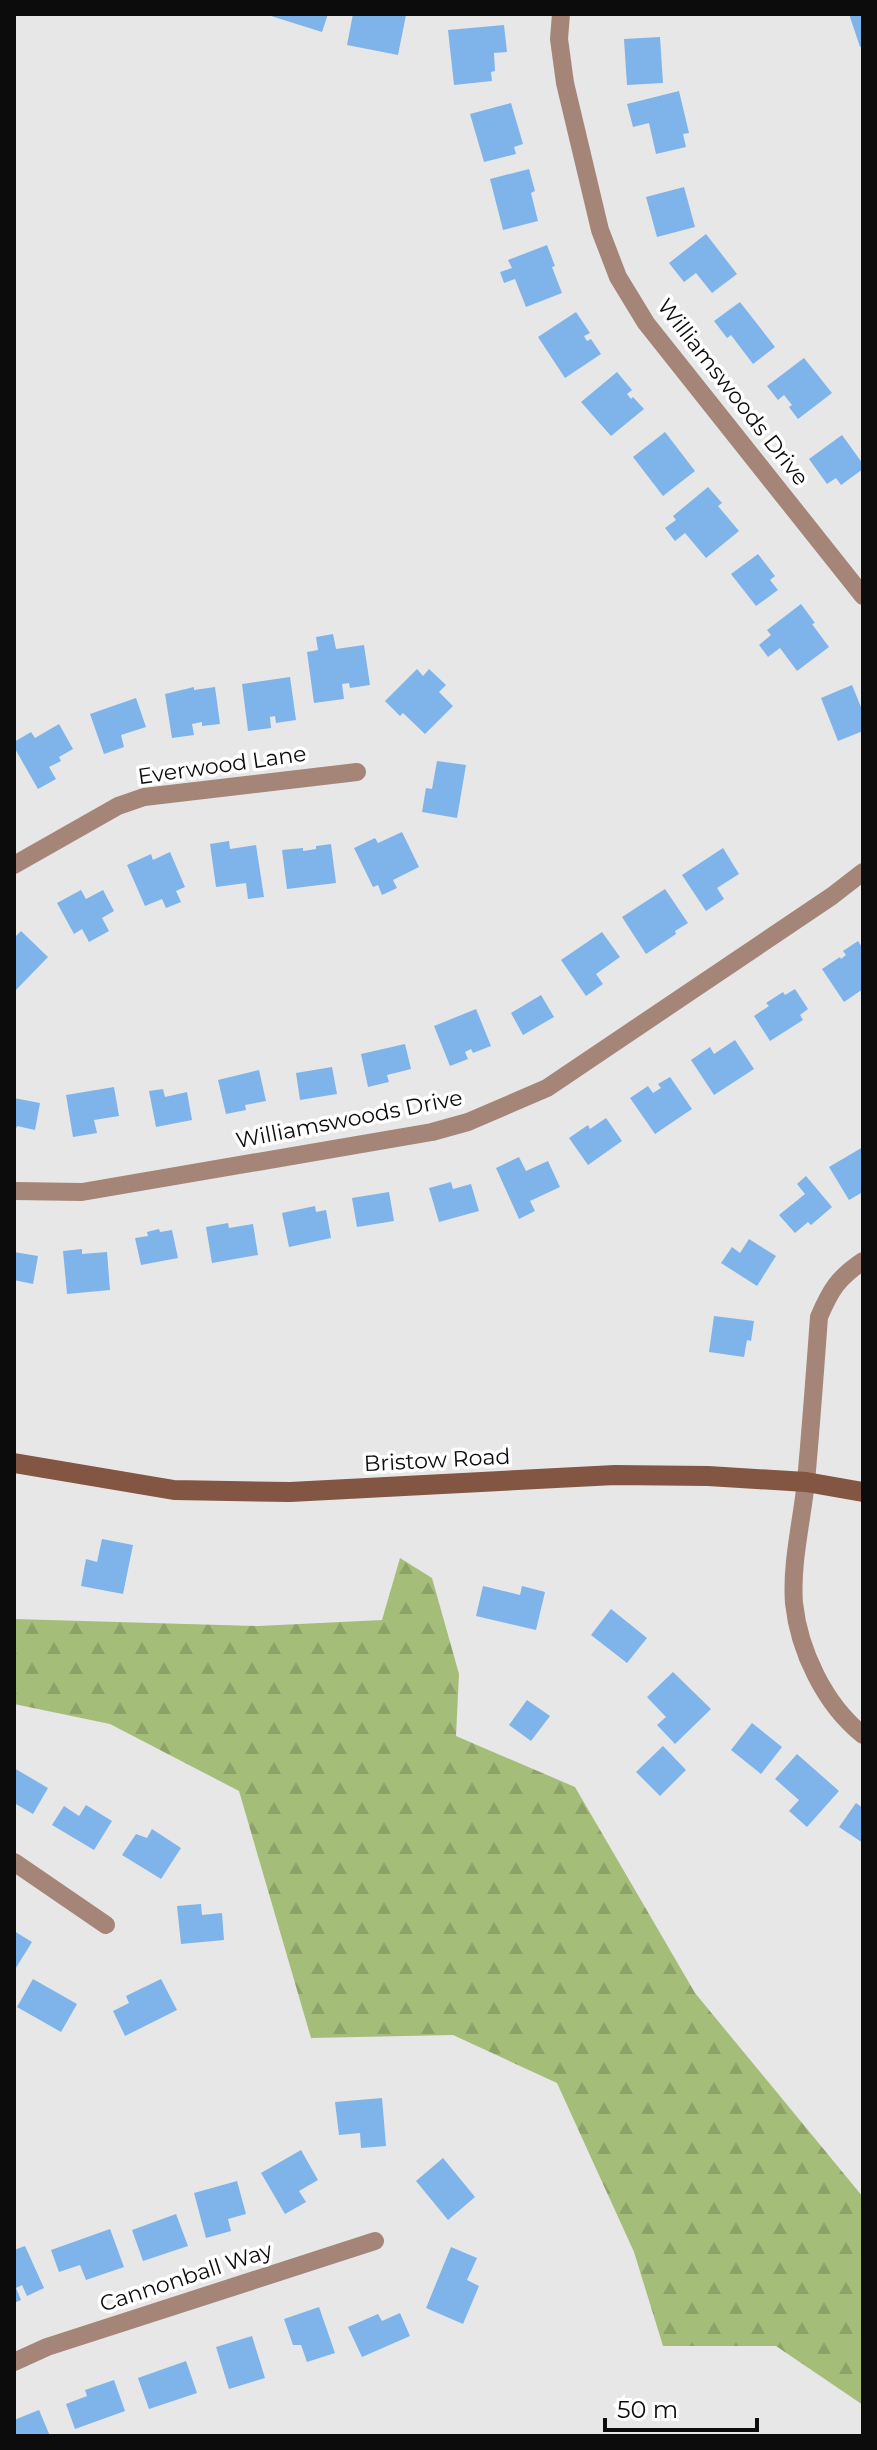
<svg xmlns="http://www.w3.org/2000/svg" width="877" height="2450" font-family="Montserrat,sans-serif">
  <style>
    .forest { fill: url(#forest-firs) }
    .building { fill: #7fb4ea }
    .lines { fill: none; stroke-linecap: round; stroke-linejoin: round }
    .street { stroke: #a48577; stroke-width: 18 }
    .secondary { stroke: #825643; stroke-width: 20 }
    .labels { text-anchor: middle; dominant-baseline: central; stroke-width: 7; stroke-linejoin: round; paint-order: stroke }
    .street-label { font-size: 22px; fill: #0c0c0c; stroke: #fff }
  </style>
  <defs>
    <pattern id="forest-firs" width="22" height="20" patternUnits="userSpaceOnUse" patternTransform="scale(2)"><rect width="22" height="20" fill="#a4be7a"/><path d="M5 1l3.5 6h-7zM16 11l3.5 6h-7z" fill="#8ca268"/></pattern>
  </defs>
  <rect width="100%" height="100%" fill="#e7e7e8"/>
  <polygon class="forest" points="400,1558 432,1578 459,1674 456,1736 575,1787 695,1993 863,2197 863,2405 776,2346 663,2346 634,2252 557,2083 453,2035 311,2038 239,1791 110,1724 14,1704 14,1619 258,1626 382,1620"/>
  <g class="building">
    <polygon points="272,14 328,14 322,32 271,16"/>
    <polygon points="353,14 406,15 398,55 347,45"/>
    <polygon points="849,14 863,14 863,46 860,47"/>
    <polygon points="504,25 507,52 494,53 495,71 491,72 492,81 454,85 448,30"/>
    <polygon points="660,37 663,83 627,85 624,39"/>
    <polygon points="679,91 689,133 683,134 686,147 656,154 649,123 633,127 627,104"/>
    <polygon points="511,103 523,144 514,147 516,154 484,162 470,114"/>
    <polygon points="529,169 535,191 531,193 538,221 503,230 490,179"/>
    <polygon points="684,187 695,227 657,237 646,197"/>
    <polygon points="706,234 737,274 712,293 696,273 684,282 669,263"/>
    <polygon points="547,245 555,266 552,267 562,293 526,307 515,279 504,283 500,272 512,268 508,260"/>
    <polygon points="740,302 775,347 753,364 731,335 727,338 714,321"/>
    <polygon points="576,312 590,333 584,336 587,341 591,339 601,354 565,378 538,337"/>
    <polygon points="804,358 832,393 798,419 789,407 792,405 784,395 778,400 767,386"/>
    <polygon points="617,372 632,390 627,394 631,399 633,397 644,409 611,436 581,402"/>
    <polygon points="665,432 695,471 663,496 633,457"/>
    <polygon points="842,435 863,464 863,469 841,485 836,478 827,484 809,459"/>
    <polygon points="708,487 722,503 718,506 739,531 706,558 685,533 675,541 665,528 676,520 673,516"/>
    <polygon points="758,554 775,576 770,580 778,590 756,606 731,574"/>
    <polygon points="801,604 815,623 812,624 829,647 797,671 780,648 768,657 759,645 771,635 767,630"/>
    <polygon points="333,634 336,649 364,645 370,685 350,688 349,683 342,684 344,699 314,703 307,652 318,650 316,637"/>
    <polygon points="417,669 423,676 429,669 446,685 439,692 453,706 425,734 403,713 400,716 385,701"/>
    <polygon points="290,677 296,720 276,723 275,716 270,717 271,728 248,731 242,684"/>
    <polygon points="852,685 863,712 863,731 838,741 821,698"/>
    <polygon points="194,687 194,690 215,687 220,724 202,726 202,722 192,724 194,735 172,738 165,694"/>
    <polygon points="136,698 146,727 121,735 124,747 104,754 90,714"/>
    <polygon points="59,724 73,749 59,757 61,761 49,767 56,779 38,789 14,747 14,742 31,732 35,738"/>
    <polygon points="437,761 466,765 457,818 422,812 426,788 432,789"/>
    <polygon points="402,832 419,867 393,880 397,888 382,895 378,885 373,887 354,848 375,838 378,843"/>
    <polygon points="229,841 230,849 256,845 264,897 248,899 246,883 216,887 210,844"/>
    <polygon points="331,844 336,883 287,889 282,850 303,848 303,851 316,849 316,846"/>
    <polygon points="723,848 739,874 717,888 724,899 706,911 682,875"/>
    <polygon points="170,852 185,887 176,891 181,902 166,908 162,899 145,906 127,865 151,854 153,860"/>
    <polygon points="665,889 688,923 675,931 676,934 646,954 622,917"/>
    <polygon points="81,890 86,899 103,890 114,911 102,918 109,931 89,942 82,929 74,934 57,903"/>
    <polygon points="21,931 48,957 14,992 14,938"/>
    <polygon points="602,932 620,957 596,974 603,984 586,996 561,960"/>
    <polygon points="858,941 863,949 863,989 844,1002 822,969 840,957 841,959 846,955 843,951"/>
    <polygon points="795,989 808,1009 800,1015 803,1020 770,1041 754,1016 769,1006 766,1003 783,992 785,995"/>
    <polygon points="541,995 554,1017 523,1035 511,1013"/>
    <polygon points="476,1009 491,1046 473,1053 471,1049 465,1052 468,1059 450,1066 434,1026"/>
    <polygon points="735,1040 754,1069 714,1095 691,1060 710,1047 714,1054"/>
    <polygon points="405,1044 411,1069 387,1075 389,1082 368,1087 361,1054"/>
    <polygon points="332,1067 337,1094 300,1100 296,1073"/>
    <polygon points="259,1070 266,1101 245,1105 246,1110 226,1114 218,1080"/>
    <polygon points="670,1077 692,1109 655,1134 630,1098 648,1086 653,1093 661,1088 658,1084"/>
    <polygon points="114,1087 119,1116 94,1120 97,1133 73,1137 66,1095"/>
    <polygon points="163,1089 165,1097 187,1092 192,1120 156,1127 149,1091"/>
    <polygon points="14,1098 40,1103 35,1130 17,1126 14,1135"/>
    <polygon points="606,1118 622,1141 588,1165 569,1138 588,1125 590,1129"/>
    <polygon points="863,1147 863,1192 849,1200 829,1167"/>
    <polygon points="519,1157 526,1171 548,1161 560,1187 530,1201 535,1211 519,1219 496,1168"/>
    <polygon points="806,1176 832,1207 811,1225 808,1222 795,1233 779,1215 805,1194 797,1184"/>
    <polygon points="451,1182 453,1189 471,1184 479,1211 439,1222 429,1188"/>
    <polygon points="389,1192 394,1221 357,1227 352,1198"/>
    <polygon points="315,1206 316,1212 326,1210 331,1238 289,1247 282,1213"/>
    <polygon points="228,1223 229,1228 253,1224 258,1255 212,1263 206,1227"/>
    <polygon points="159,1229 160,1232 172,1230 178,1258 141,1265 135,1238 148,1236 147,1232"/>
    <polygon points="749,1239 776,1256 757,1286 721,1263 732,1247 740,1253"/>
    <polygon points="82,1249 82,1254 107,1252 110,1290 67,1294 63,1251"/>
    <polygon points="14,1252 38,1256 33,1284 14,1280"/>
    <polygon points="714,1316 754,1321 751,1341 747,1340 744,1357 709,1352"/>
    <polygon points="102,1539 133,1545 123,1594 81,1586 86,1559 97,1562"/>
    <polygon points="483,1586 520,1595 522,1586 545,1592 536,1630 476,1616"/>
    <polygon points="611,1609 647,1638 627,1663 591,1635"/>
    <polygon points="673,1672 711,1709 675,1744 657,1725 666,1717 647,1697"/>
    <polygon points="527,1700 550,1716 531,1741 509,1725"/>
    <polygon points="752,1723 782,1747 761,1774 731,1750"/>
    <polygon points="663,1746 686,1770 660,1796 636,1772"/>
    <polygon points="797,1754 839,1791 807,1827 789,1811 799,1800 775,1779"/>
    <polygon points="14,1768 48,1788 33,1814 14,1803"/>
    <polygon points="856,1803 863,1808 863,1843 839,1827"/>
    <polygon points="86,1805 112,1821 94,1850 52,1825 64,1806 79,1816"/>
    <polygon points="152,1829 181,1848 161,1879 122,1855 136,1834 147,1838"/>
    <polygon points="201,1904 202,1915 222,1913 224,1940 181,1944 177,1906"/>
    <polygon points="14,1931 32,1942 14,1971"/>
    <polygon points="33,1979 77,2004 61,2032 17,2007"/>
    <polygon points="161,1979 177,2010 125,2036 113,2011 129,2003 126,1996"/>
    <polygon points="382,2098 386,2146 361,2148 360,2133 339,2135 335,2102"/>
    <polygon points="301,2150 318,2180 299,2191 306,2202 285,2214 261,2173"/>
    <polygon points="443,2158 475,2197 448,2220 416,2181"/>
    <polygon points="237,2181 246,2214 228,2219 231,2231 206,2238 194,2193"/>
    <polygon points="176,2214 188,2246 143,2261 132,2230"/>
    <polygon points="110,2229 124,2267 86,2280 80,2265 59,2272 51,2250"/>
    <polygon points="25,2246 44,2288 27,2296 22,2285 16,2288 21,2300 14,2303 14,2250"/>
    <polygon points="451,2247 477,2258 467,2280 479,2286 463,2324 426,2308"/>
    <polygon points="319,2307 335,2353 307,2362 301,2345 293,2345 284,2319"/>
    <polygon points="400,2313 410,2336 362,2357 348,2327 378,2314 382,2321"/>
    <polygon points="252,2336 265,2378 229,2389 216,2347"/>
    <polygon points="186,2361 197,2393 149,2409 138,2378"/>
    <polygon points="114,2380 125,2411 75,2429 66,2404 87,2396 85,2390"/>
    <polygon points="39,2410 50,2436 14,2436 14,2420"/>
  </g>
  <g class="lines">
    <g class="street">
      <polyline points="561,14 559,39 565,83 600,230 618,277 646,323 863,596"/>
      <polyline points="14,865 118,806 144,797 357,772"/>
      <polyline points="14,1191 82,1192 432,1132 468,1122 547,1088 832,896 863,872"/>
      <path d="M863,1261C838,1278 831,1289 819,1317C815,1372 811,1427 806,1481C802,1521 791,1563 794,1603C799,1651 825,1705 863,1735"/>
      <polyline points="14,1862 106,1925"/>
      <polyline points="14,2362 47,2347 375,2241"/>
    </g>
    <polyline class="secondary" points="14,1463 174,1490 290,1492 615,1475 708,1476 806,1482 863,1492"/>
  </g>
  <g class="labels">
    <g class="street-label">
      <text transform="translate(733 392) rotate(52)">Williamswoods Drive</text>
      <text transform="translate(222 765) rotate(-8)">Everwood Lane</text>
      <text transform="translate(349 1119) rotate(-11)">Williamswoods Drive</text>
      <text transform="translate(437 1460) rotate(-3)">Bristow Road</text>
      <text transform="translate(186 2277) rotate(-18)">Cannonball Way</text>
    </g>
  </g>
  <rect width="877" height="2450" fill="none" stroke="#0c0c0c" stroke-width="32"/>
  <path d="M605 2418v12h152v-12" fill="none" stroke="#0c0c0c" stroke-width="4"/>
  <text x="617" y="2418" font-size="24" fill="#0c0c0c" stroke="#ffffff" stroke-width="6" paint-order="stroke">50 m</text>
</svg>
